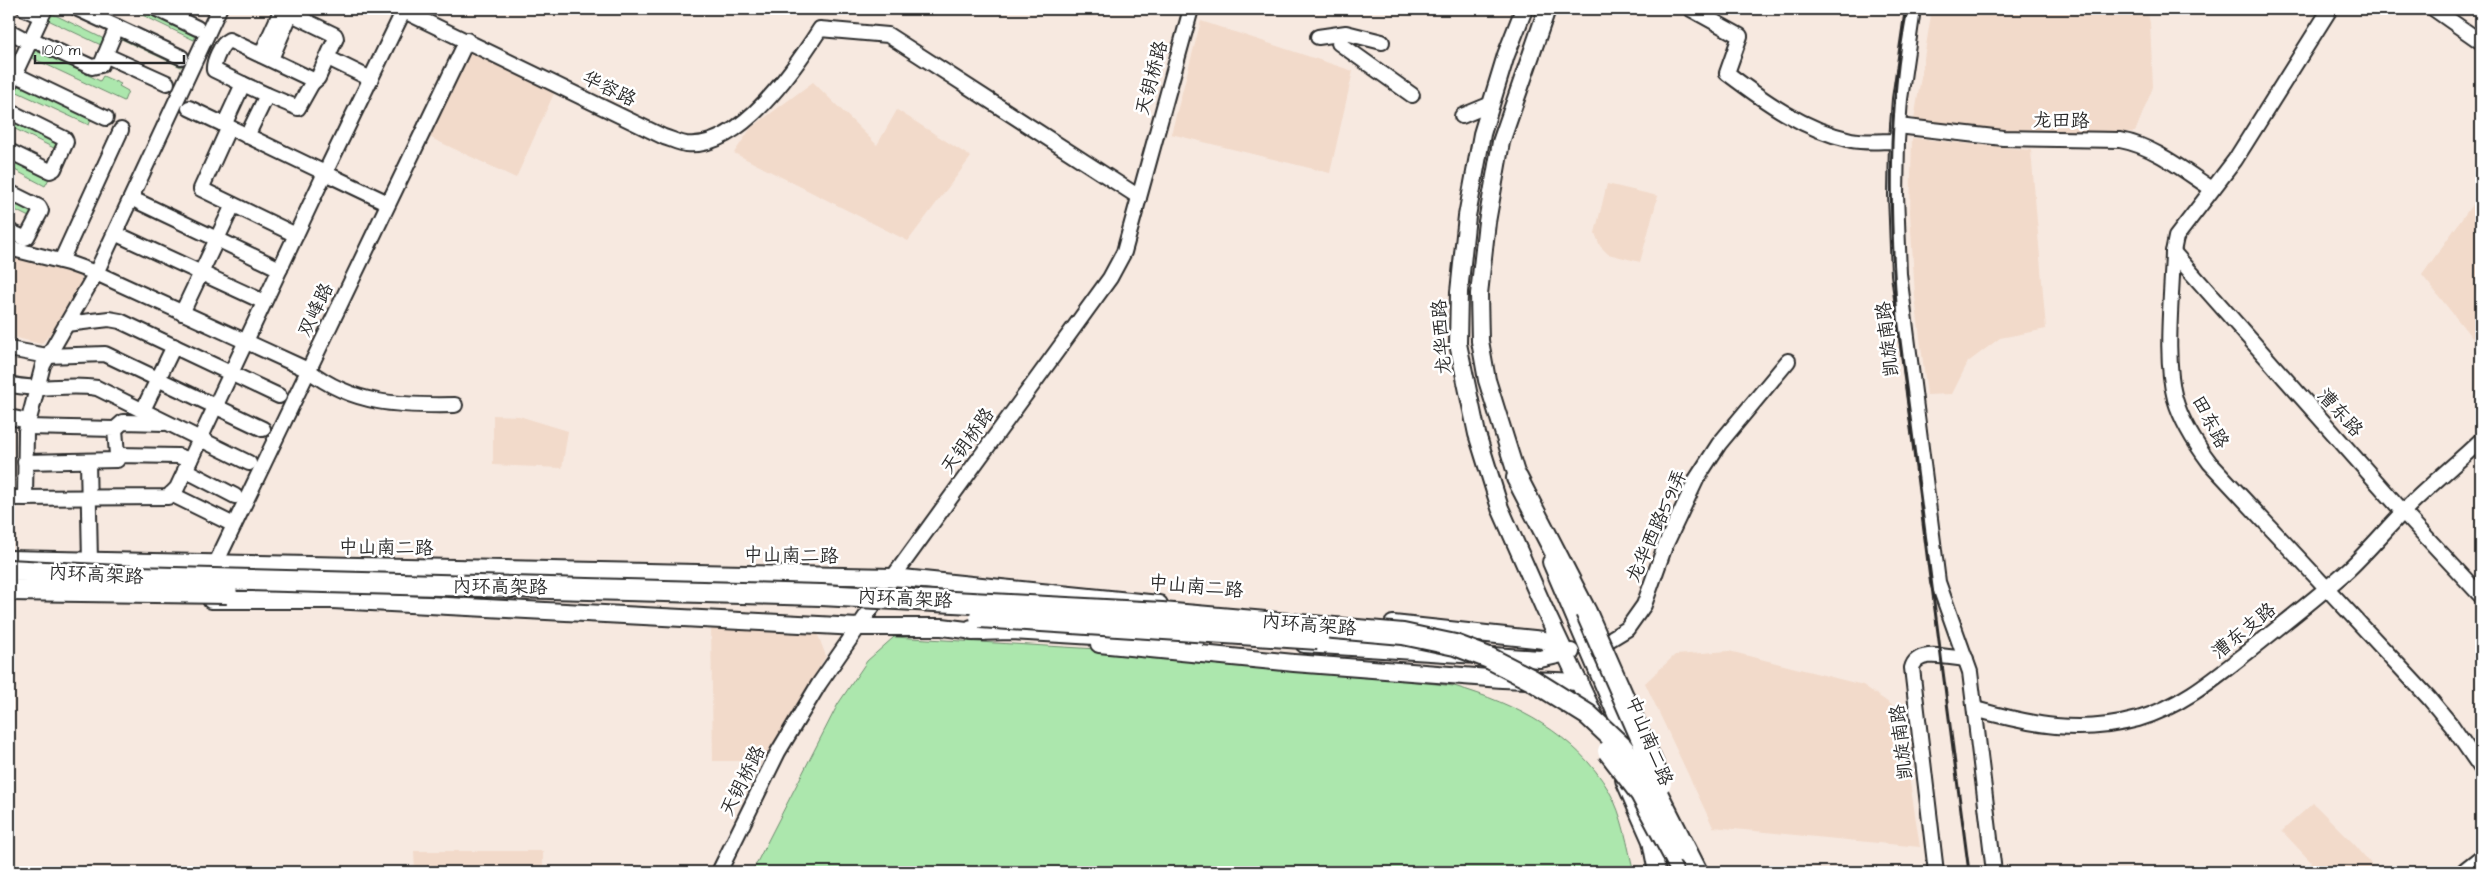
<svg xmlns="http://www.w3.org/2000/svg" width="2490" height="881" font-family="'Architects Daughter','LXGW WenKai TC',sans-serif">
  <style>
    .built { fill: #f2daca }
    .green { fill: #ace7ad; stroke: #6c896c }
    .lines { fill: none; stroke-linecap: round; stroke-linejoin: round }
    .minor-casing { stroke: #2b2b2b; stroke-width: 18 }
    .major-casing { stroke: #2b2b2b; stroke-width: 20 }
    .highway-casing { stroke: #2b2b2b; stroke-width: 24 }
    .minor { stroke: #fff; stroke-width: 14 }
    .major { stroke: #fff; stroke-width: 16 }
    .highway { stroke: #fff; stroke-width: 20 }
    .rail { stroke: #2b2b2b; stroke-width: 3 }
    .highway-bridge-casing { stroke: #2b2b2b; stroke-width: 24; stroke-linecap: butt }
    .highway-bridge { stroke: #fff; stroke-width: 20 }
    .labels { text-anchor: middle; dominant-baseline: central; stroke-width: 5; stroke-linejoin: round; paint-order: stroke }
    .street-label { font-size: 19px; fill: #2b2b2b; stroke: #fff }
  </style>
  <rect width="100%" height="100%" fill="#f7e9e0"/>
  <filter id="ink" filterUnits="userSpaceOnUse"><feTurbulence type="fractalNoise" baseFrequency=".02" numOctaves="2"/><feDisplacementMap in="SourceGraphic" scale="10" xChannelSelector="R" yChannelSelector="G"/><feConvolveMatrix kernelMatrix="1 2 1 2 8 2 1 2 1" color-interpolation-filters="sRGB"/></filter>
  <g filter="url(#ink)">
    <g class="built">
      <polygon points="1932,9 2147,9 2150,23 2153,87 2135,132 2009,132 1914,120"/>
      <polygon points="1201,21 1353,71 1330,173 1171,134"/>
      <polygon points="469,50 555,91 516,178 429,137"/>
      <polygon points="813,82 877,145 897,110 971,157 908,241 734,153 751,128"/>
      <polygon points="1912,138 2031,150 2046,329 2000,338 1968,362 1952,394 1927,395 1915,297 1910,212"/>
      <polygon points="1607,184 1658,196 1640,262 1608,254 1600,246 1595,233"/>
      <polygon points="2481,192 2481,349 2422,275"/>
      <polygon points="9,256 77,272 81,277 81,282 53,331 41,344 9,336"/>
      <polygon points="493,415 519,416 568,431 562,468 493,465"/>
      <polygon points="711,626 792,629 818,635 826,656 763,761 713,761"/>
      <polygon points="1729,651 1863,685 1899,710 1920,847 1713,827 1645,683 1675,655"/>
      <polygon points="2313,803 2355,845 2378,872 2301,872 2312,863 2282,831"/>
      <polygon points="414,851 543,851 543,872 415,872"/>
    </g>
    <g class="green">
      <polygon points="130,9 146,9 197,33 194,40"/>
      <polygon points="49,12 104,39 101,45 46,19"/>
      <polygon points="120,30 184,61 181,67 117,37"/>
      <polygon points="33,47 100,81 103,76 121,84 119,86 128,91 124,101 28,56"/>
      <polygon points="18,80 92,117 89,125 13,90"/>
      <polygon points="9,116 61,141 58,150 9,126"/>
      <polygon points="9,156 50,177 45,186 9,167"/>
      <polygon points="9,196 35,210 31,218 9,207"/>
      <path d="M894,637L1148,652L1454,686C1516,704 1576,734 1609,791C1623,815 1627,846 1634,872H752L838,704L867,661Z"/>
    </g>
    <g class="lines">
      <g class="minor-casing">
        <g id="minor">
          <polyline points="25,9 34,13"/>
          <polyline points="157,9 197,28"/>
          <polyline points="281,9 335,35 336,38 318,78 312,83"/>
          <path d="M400,9L664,137C671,139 679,143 686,144C740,150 795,68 820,29L888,35L1139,197"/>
          <path d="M1691,9L1740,36L1727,73C1764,101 1804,130 1851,140C1866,143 1881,141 1897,141"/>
          <polyline points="1913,9 1900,99 1897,141 1896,194 1899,274 1938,582 1970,672 1994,872"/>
          <path d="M2330,9L2235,160L2176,237L2173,252C2172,297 2164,357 2175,399C2182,423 2195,443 2210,463L2429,698L2452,726L2481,768"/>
          <polyline points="2434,9 2481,42"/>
          <polyline points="117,27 181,57"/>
          <polyline points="9,31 22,38"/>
          <polyline points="1318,37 1346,33 1382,42"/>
          <polyline points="31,39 92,67 101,65 117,27 78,9"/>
          <polyline points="1339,43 1412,95"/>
          <polyline points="105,55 167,83"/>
          <polyline points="261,55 282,9"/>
          <polyline points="328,58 371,79"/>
          <polyline points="271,59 291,13"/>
          <polyline points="14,74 106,118"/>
          <path d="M243,84L214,70C213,62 221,44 229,40L311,79L312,83L298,108L267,95"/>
          <polyline points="9,86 45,9"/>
          <polyline points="189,108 229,127"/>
          <polyline points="9,111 65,139 66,142 54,169 50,171 9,151"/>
          <polyline points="1462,116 1491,104"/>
          <polyline points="224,125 243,84 267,95 247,136"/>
          <path d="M1898,126L2003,138L2120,140C2154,146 2183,170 2212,189"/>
          <polyline points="9,192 39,207 41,211 27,237 24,238 9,231"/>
          <polyline points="139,202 280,269"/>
          <polyline points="296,235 201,189 229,127 325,173 404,10"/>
          <polyline points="121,236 264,302"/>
          <path d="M9,248L68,263L96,273L308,370C353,405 400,406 455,405"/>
          <polyline points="2173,252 2404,513 2481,596"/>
          <polyline points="61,261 121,130"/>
          <polyline points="182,313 233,205"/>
          <polyline points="66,324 109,319 120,321 279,396"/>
          <polyline points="9,349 47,356 105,354 263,429"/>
          <path d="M9,384C38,392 67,383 97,388L249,463"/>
          <polyline points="143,410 174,346"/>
          <polyline points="9,417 28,421"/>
          <polyline points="27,427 115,429 117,455"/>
          <polyline points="115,429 123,422 164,423"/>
          <polyline points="88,461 90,562"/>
          <polyline points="25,462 117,460 117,455 178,456 190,460"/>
          <polyline points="185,470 235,496"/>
          <polyline points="171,494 234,525"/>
          <polyline points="9,498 168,497 177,488 325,173 388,203"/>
          <polyline points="25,498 26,431 43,365 96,273 219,9"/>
          <polyline points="214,571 215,565 467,40"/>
          <polyline points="1594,649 1627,629 1644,605 1665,546 1697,478 1719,444 1788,361"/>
          <path d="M1975,709C2032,725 2079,735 2138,719C2183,706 2217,676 2253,648C2285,622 2318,597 2349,569C2372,547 2392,522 2414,501C2436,480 2459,461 2481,440"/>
          <polyline points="719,872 778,752 819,684 893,577 1110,278 1124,252 1191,9"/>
          <path d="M1936,872L1912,668C1917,648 1950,658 1966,659"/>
        </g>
      </g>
      <g class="major-casing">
        <g id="major">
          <polyline points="1524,9 1506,55 1482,134 1467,216 1459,292 1458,344 1477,434 1500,508 1544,608 1598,723"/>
          <polyline points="1521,489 1487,380 1480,341 1479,294 1487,222 1501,142 1547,9"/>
          <polyline points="9,559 893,577 1159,604"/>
          <polyline points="1551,562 1634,756"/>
          <polyline points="211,600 332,600 858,627 942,627 983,632"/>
          <polyline points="1393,624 1544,640 1566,653"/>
          <polyline points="1099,644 1294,663 1502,679 1580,682"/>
          <polyline points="1304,644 1540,659 1571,652"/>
          <polyline points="1624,780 1651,841 1657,872"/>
        </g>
      </g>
      <g class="highway-casing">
        <g id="highway">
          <polyline points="1517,478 1586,612"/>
          <polyline points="972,630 1012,629 1194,640"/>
          <polyline points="1673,854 1682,872"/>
          <polyline points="2467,872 2481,861"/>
        </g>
      </g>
      <use href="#minor" class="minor"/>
      <use href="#major" class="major"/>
      <use href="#highway" class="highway"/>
      <path class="rail" d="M1907,9C1887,111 1889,214 1897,317L1969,872"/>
      <g class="highway-bridge-casing">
        <g id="highway-bridge">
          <polyline points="9,570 135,577 821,595 1162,613 1403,634 1455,645 1489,658 1532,680 1588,715 1622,747 1655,789 1697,872"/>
          <polyline points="9,590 227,593"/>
          <polyline points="1586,612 1661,783"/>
          <polyline points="980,617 1318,639"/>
          <polyline points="1608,751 1641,794 1673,854"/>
        </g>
      </g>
      <use href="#highway-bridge" class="highway-bridge"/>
    </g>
  </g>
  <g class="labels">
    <g class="street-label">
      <text transform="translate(1152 78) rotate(-75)">天钥桥路</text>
      <text transform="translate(609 89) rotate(26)">华容路</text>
      <text transform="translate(2061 121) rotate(1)">龙田路</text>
      <text transform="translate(316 310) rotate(-64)">双峰路</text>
      <text transform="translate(1442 337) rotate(-94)">龙华西路</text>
      <text transform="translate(1888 339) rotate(-97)">凯旋南路</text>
      <text transform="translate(2340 413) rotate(48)">漕东路</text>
      <text transform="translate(2210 422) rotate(62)">田东路</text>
      <text transform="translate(968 441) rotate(-54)">天钥桥路</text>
      <text transform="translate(1657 526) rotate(-66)">龙华西路591弄</text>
      <text transform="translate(386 548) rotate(1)">中山南二路</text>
      <text transform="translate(791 556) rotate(1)">中山南二路</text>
      <text transform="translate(96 575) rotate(3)">内环高架路</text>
      <text transform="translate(500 587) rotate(1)">内环高架路</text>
      <text transform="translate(1196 587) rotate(5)">中山南二路</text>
      <text transform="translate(905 599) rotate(3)">内环高架路</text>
      <text transform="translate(1309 625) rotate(5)">内环高架路</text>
      <text transform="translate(2244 631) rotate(-39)">漕东支路</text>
      <text transform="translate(1649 741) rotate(68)">中山南二路</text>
      <text transform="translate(1902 742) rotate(-97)">凯旋南路</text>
      <text transform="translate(743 781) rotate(-63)">天钥桥路</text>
    </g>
  </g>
  <rect width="2490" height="881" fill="none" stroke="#fff" stroke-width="30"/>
  <rect x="15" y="15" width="2460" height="851" fill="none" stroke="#2b2b2b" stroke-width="2" filter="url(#ink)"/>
  <path d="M35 55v8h149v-8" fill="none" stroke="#2b2b2b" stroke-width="2.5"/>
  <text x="42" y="55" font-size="15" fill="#2b2b2b" stroke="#ffffff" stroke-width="4" paint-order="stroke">100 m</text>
</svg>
